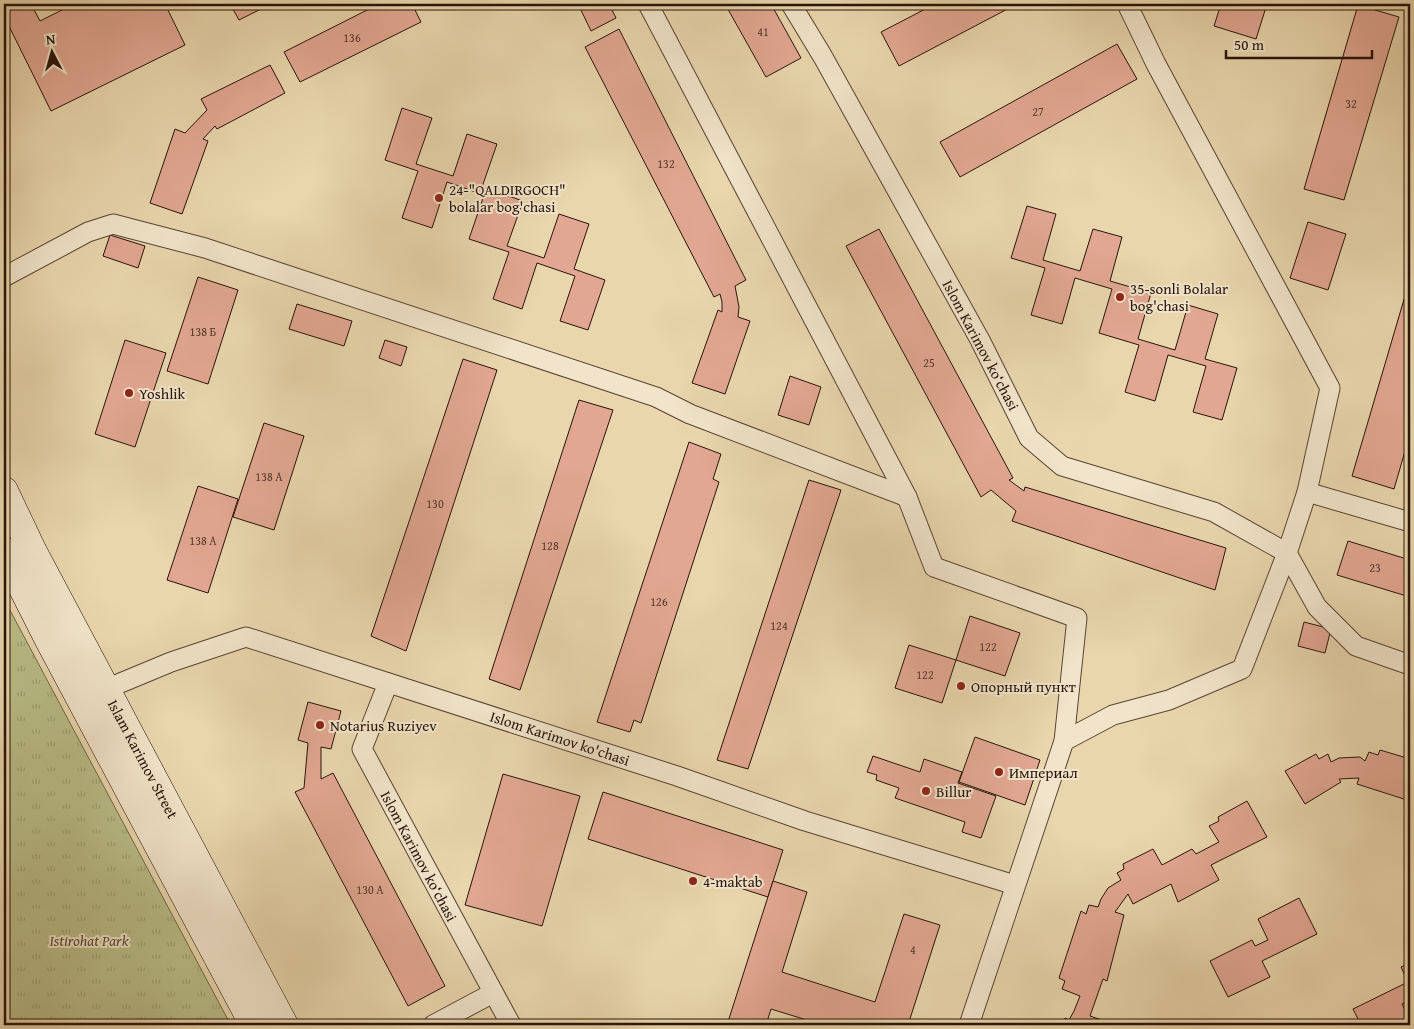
<svg xmlns="http://www.w3.org/2000/svg" width="1414" height="1029" font-family="'Gentium Book Plus',serif">
  <style>
    .grass { fill: url(#grass-tufts); stroke: #70684a }
    .building { fill: #e2a792; stroke: #28140b }
    .lines { fill: none; stroke-linecap: round; stroke-linejoin: round }
    .street-casing { stroke: #584434; stroke-width: 21 }
    .secondary-casing { stroke: #28140b; stroke-width: 29 }
    .street { stroke: #f1e4ca; stroke-width: 19 }
    .secondary { stroke: #f1e4ca; stroke-width: 28 }
    .poi-dot { fill: #8f2418; stroke: #f1e4ca; stroke-width: 2 }
    .labels { text-anchor: middle; dominant-baseline: central; stroke-width: 4; stroke-linejoin: round; paint-order: stroke }
    .number-label { font-size: 12px; fill: #56392d }
    .poi-label { font-size: 15px; fill: #28140b; stroke: #f1e4ca; text-anchor: start }
    .street-label { font-size: 15px; fill: #28140b; stroke: #f1e4ca }
    .park-label { font-size: 15px; font-style: italic; fill: #544730; stroke: #f1e4ca }
  </style>
  <defs>
    <pattern id="grass-tufts" width="24" height="20" patternUnits="userSpaceOnUse" patternTransform="scale(1.25)"><rect width="24" height="20" fill="#b9bd88"/><path d="M3 7l-1-3M5 7V3M7 7l1-3M15 17l-1-3M17 17v-4M19 17l1-3" fill="none" stroke="#9fa274"/></pattern>
  </defs>
  <rect width="100%" height="100%" fill="#e9d6ad"/>
  <filter id="stains"><feTurbulence type="fractalNoise" baseFrequency=".004" numOctaves="4"/><feColorMatrix values="0 0 0 0 .2 0 0 0 0 .09 0 0 0 0 .02 0 0 0 .5 -.17"/></filter>
  <radialGradient id="worn" r=".72"><stop offset=".6" stop-color="#630" stop-opacity="0"/><stop offset="1" stop-color="#630" stop-opacity=".3"/></radialGradient>
  <polygon class="grass" points="4,599 226,1016 231,1025 4,1025"/>
  <g class="building">
    <polygon points="4,4 31,4 40,21 74,4 165,4 185,45 51,111 4,16"/>
    <polygon points="230,4 271,4 239,20"/>
    <polygon points="379,4 412,4 421,22 300,82 284,52"/>
    <polygon points="588,4 609,4 616,18 591,31 580,8"/>
    <polygon points="725,4 771,4 801,58 766,77"/>
    <polygon points="935,4 1017,4 899,66 881,32"/>
    <polygon points="1221,4 1267,4 1256,39 1214,26"/>
    <polygon points="1358,5 1399,17 1344,200 1304,189"/>
    <polygon points="619,29 746,280 735,286 739,307 738,317 750,321 725,394 692,383 718,310 722,312 722,302 720,294 714,297 585,47"/>
    <polygon points="1117,44 1137,79 960,177 940,142"/>
    <polygon points="270,65 285,93 217,129 215,126 203,139 208,141 182,214 150,203 175,129 185,133 207,110 201,99"/>
    <polygon points="402,108 432,118 416,164 453,176 467,134 497,144 482,187 523,201 507,246 544,258 559,214 589,224 574,269 605,280 588,330 560,321 575,276 537,263 522,309 493,299 509,252 469,239 484,195 447,182 432,228 402,218 418,171 385,160"/>
    <polygon points="1027,206 1056,214 1043,260 1080,271 1093,229 1122,237 1110,281 1151,293 1138,339 1175,350 1188,305 1218,314 1205,359 1237,368 1222,420 1193,412 1206,366 1168,355 1155,401 1125,392 1139,345 1099,333 1112,289 1075,278 1062,324 1031,315 1045,268 1011,258"/>
    <polygon points="1308,222 1346,234 1328,290 1290,278"/>
    <polygon points="879,229 1013,478 1009,480 1024,491 1025,487 1226,548 1215,590 1012,521 1016,511 991,490 981,497 846,246"/>
    <polygon points="110,235 145,246 138,268 103,256"/>
    <polygon points="198,277 238,290 208,384 167,371"/>
    <polygon points="1410,279 1410,434 1394,489 1352,476"/>
    <polygon points="297,304 352,321 344,346 289,329"/>
    <polygon points="125,340 166,353 135,447 95,434"/>
    <polygon points="385,340 407,347 401,366 379,358"/>
    <polygon points="463,359 497,370 406,651 371,636"/>
    <polygon points="790,376 821,387 809,425 778,415"/>
    <polygon points="579,400 613,410 520,690 489,679"/>
    <polygon points="264,423 304,436 274,530 233,517"/>
    <polygon points="689,442 721,454 713,479 719,482 641,723 634,720 630,732 597,722"/>
    <polygon points="809,480 841,490 748,769 717,760"/>
    <polygon points="198,486 238,499 208,593 167,580"/>
    <polygon points="1348,541 1410,560 1410,597 1337,575"/>
    <polygon points="970,616 1020,633 1005,676 956,660"/>
    <polygon points="1304,622 1331,629 1325,653 1298,646"/>
    <polygon points="909,645 956,660 942,703 895,688"/>
    <polygon points="308,702 341,711 331,749 321,747 321,779 333,773 445,986 408,1006 295,792 304,788 308,743 298,740"/>
    <polygon points="975,737 1040,760 1025,805 959,782"/>
    <polygon points="1380,750 1410,759 1410,801 1357,784 1359,778 1339,779 1341,782 1305,804 1285,771 1316,754 1319,759 1328,754 1331,762 1339,758 1360,757 1365,761 1369,752 1378,755"/>
    <polygon points="873,756 920,772 924,759 962,772 958,783 996,796 981,838 962,832 965,822 895,798 899,788 876,780 877,775 867,772"/>
    <polygon points="503,774 580,796 542,926 465,905"/>
    <polygon points="603,792 783,850 768,897 588,839"/>
    <polygon points="1247,801 1267,837 1211,865 1219,880 1178,902 1171,884 1133,904 1128,894 1115,912 1124,915 1107,981 1103,979 1090,1016 1105,1021 1104,1025 1063,1025 1065,1018 1069,1020 1074,1011 1080,996 1062,989 1065,981 1059,978 1081,911 1086,914 1089,905 1098,907 1101,899 1108,888 1121,880 1117,873 1124,869 1123,864 1153,849 1162,865 1192,849 1196,854 1219,842 1209,826 1219,821 1218,817"/>
    <polygon points="773,881 807,892 782,972 875,1002 904,914 940,925 908,1025 823,1025 771,1009 766,1025 727,1025"/>
    <polygon points="1299,898 1317,934 1262,961 1270,977 1228,997 1210,961 1252,940 1255,946 1268,940 1258,919"/>
    <polygon points="1410,963 1410,1000 1402,1004 1410,1020 1410,1025 1361,1025 1353,1009 1408,982 1401,967"/>
  </g>
  <g class="lines">
    <g class="street-casing">
      <g id="street">
        <polyline points="648,4 907,497 934,567 1077,618 1064,741"/>
        <polyline points="791,4 823,57 980,340 1029,438 1062,466 1214,512 1287,553 1317,607 1356,646 1410,665"/>
        <polyline points="4,277 88,232 113,224 205,248 656,397 690,414 907,497"/>
        <polyline points="1307,492 1410,522"/>
        <polyline points="388,683 362,749 511,1025"/>
        <polyline points="106,689 171,662 246,637 677,776 805,821 1015,885"/>
        <polyline points="433,1025 493,993"/>
        <polyline points="969,1025 1064,741 1113,715 1169,700 1242,669 1287,553 1307,492 1330,388 1156,64 1127,4"/>
      </g>
    </g>
    <g class="secondary-casing">
      <g id="secondary">
        <polyline points="4,491 32,550 284,1025"/>
        <polyline points="4,551 49,640 254,1025"/>
      </g>
    </g>
    <use href="#street" class="street"/>
    <use href="#secondary" class="secondary"/>
  </g>
  <g class="poi-dot">
    <circle cx="439" cy="198" r="5"/>
    <circle cx="1120" cy="297" r="5"/>
    <circle cx="129" cy="393" r="5"/>
    <circle cx="961" cy="686" r="5"/>
    <circle cx="320" cy="725" r="5"/>
    <circle cx="999" cy="772" r="5"/>
    <circle cx="926" cy="791" r="5"/>
    <circle cx="693" cy="881" r="5"/>
  </g>
  <g class="labels">
    <g class="number-label">
      <text x="763" y="31">41</text>
      <text x="352" y="37">136</text>
      <text x="1351" y="103">32</text>
      <text x="1038" y="111">27</text>
      <text x="666" y="163">132</text>
      <text x="203" y="331">138 Б</text>
      <text x="929" y="362">25</text>
      <text x="269" y="476">138 А</text>
      <text x="435" y="503">130</text>
      <text x="203" y="540">138 А</text>
      <text x="550" y="545">128</text>
      <text x="1375" y="567">23</text>
      <text x="659" y="601">126</text>
      <text x="779" y="625">124</text>
      <text x="988" y="646">122</text>
      <text x="925" y="674">122</text>
      <text x="370" y="889">130 А</text>
      <text x="913" y="949">4</text>
    </g>
    <g class="poi-label">
      <text x="449" y="189">24-"QALDIRGOCH"<tspan x="449" dy="17">bolalar bog'chasi</tspan></text>
      <text x="1130" y="288">35-sonli Bolalar<tspan x="1130" dy="17">bog'chasi</tspan></text>
      <text x="139" y="393">Yoshlik</text>
      <text x="971" y="686">Опорный пункт</text>
      <text x="330" y="725">Notarius Ruziyev</text>
      <text x="1009" y="772">Империал</text>
      <text x="936" y="791">Billur</text>
      <text x="703" y="881">4-maktab</text>
    </g>
    <g class="street-label">
      <text transform="translate(981 345) rotate(62)">Islom Karimov ko‘chasi</text>
      <text transform="translate(560 738) rotate(18)">Islom Karimov ko'chasi</text>
      <text transform="translate(143 759) rotate(62)">Islam Karimov Street</text>
      <text transform="translate(419 856) rotate(62)">Islom Karimov ko‘chasi</text>
    </g>
    <g class="park-label">
      <text x="89" y="940">Istirohat Park</text>
    </g>
  </g>
  <rect width="1414" height="1029" fill="none" stroke="#e9d6ad" stroke-width="20"/>
  <rect x="5" y="5" width="1404" height="1019" fill="none" stroke="#28140b" stroke-width="2.5"/>
  <rect x="10" y="10" width="1394" height="1009" fill="none" stroke="#28140b"/>
  <g transform="translate(52 52) rotate(354)" stroke="#f1e4ca" stroke-width="4" paint-order="stroke">
  <path d="M0-4L9 19L0 12L-9 19Z" fill="#28140b"/>
  <text y="-8" font-size="14" font-weight="bold" text-anchor="middle" fill="#28140b">N</text>
  </g>
  <path d="M1226 50v8h146v-8" fill="none" stroke="#28140b" stroke-width="2.5"/>
  <text x="1234" y="50" font-size="15" fill="#28140b" stroke="#f1e4ca" stroke-width="4" paint-order="stroke">50 m</text>
  <rect width="100%" height="100%" filter="url(#stains)"/>
  <rect width="100%" height="100%" fill="url(#worn)"/>
</svg>
